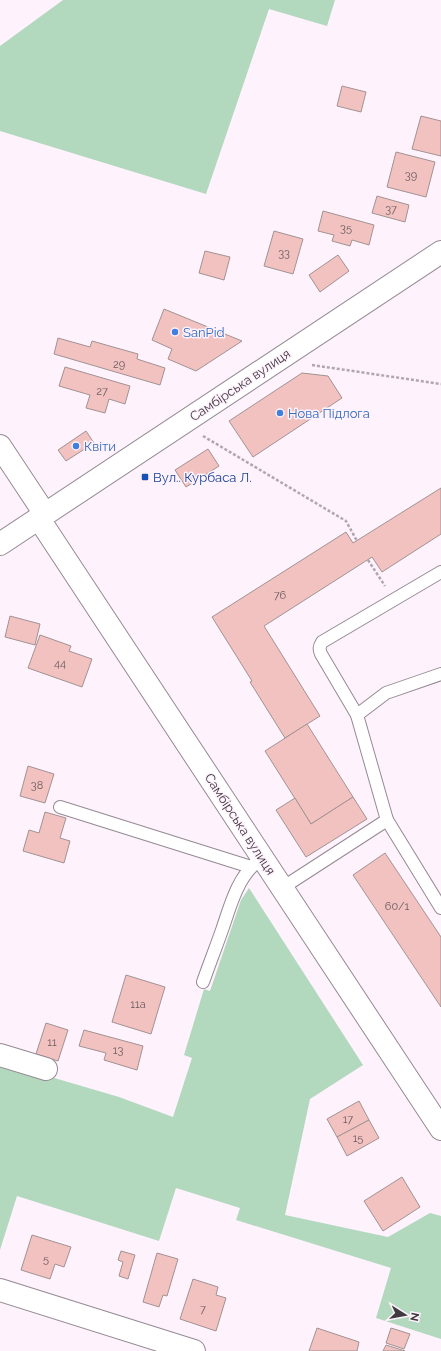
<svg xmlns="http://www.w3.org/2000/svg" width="441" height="1351" font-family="Raleway,sans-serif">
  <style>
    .green { fill: #b2d8be }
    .building { fill: #f2c2c0; stroke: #a29292 }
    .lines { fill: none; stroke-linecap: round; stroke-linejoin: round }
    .lane-casing { stroke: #958a93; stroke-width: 14 }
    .street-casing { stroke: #958a93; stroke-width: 24 }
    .secondary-casing { stroke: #958a93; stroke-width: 24 }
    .path { stroke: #b0a7af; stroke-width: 2.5; stroke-dasharray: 3 2; stroke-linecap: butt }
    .lane { stroke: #fff; stroke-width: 12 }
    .street { stroke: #fff; stroke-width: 22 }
    .secondary { stroke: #fff; stroke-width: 22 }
    .shop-dot { fill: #3f7fe0; stroke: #fef2fd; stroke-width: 1.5 }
    .transit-dot { fill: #1a4fb4; stroke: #fef2fd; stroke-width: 1.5 }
    .labels { text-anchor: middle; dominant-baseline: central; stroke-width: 3; stroke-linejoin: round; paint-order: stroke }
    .number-label { font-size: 11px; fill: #6c5c5e }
    .shop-label { font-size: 13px; fill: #366cbe; stroke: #fef2fd; text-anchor: start }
    .street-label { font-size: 13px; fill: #3f3a3e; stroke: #fef2fd }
    .transit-label { font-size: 13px; fill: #164399; stroke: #fef2fd; text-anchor: start }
  </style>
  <rect width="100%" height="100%" fill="#fef2fd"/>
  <g class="green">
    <polygon points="63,0 335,0 327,26 269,9 206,194 0,131 0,46"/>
    <polygon points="249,888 363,1065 310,1099 285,1215 388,1237 430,1213 441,1216 441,1339 376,1318 391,1268 236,1220 240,1208 176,1188 159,1241 17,1196 0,1250 0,1062 119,1097 173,1117 192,1058 184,1055 204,989 210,991 241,900"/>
  </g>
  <g class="building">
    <polygon points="342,86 366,92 361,112 337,106"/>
    <polygon points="421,116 441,121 441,156 412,149"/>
    <polygon points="396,152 435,162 426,197 387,187"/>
    <polygon points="377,196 409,205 405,222 372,213"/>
    <polygon points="323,211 374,225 369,245 352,240 350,246 332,241 334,235 318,231"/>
    <polygon points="274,231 303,239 293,274 264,266"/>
    <polygon points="205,251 230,257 224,280 199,273"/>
    <polygon points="338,255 349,271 320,292 309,275"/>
    <polygon points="164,309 242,341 196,371 168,359 172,349 152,340"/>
    <polygon points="58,338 90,347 92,341 138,354 137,359 165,368 160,385 54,354"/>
    <polygon points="65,367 130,386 125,404 109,399 105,413 86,408 90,395 59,386"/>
    <polygon points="302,373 328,376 342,398 253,457 229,421"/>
    <polygon points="86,431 94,443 66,461 58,450"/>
    <polygon points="208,449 219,466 186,487 175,470"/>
    <polygon points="441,488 441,534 382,572 372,557 264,626 320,716 285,738 250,682 252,681 212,617 346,532 353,543"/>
    <polygon points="10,616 40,624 35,645 5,637"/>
    <polygon points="40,635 71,646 69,651 92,659 82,687 28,668"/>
    <polygon points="307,724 353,797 311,824 265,751"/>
    <polygon points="28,766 54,774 45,803 20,796"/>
    <polygon points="353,797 367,819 306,857 276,810 295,798 311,824"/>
    <polygon points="45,812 66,818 60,838 70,841 64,863 23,851 29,830 39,833"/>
    <polygon points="385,853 441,937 441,1007 353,875"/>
    <polygon points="126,975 165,987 151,1034 112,1022"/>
    <polygon points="46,1023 68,1030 58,1061 36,1054"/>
    <polygon points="84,1030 143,1046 137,1070 104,1060 106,1053 79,1046"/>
    <polygon points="359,1101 369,1120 337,1137 327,1119"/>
    <polygon points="369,1120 379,1138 347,1156 337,1137"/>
    <polygon points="402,1177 420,1207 383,1231 364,1201"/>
    <polygon points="32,1235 71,1247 64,1267 55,1264 50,1279 21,1270"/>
    <polygon points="121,1251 135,1255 128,1279 119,1276 123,1262 118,1260"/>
    <polygon points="157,1253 178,1259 167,1296 163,1295 159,1307 143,1302"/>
    <polygon points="193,1279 218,1287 216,1295 226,1298 216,1331 180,1319"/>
    <polygon points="317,1328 359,1342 357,1351 309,1351"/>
    <polygon points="391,1328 410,1334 404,1349 386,1343"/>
    <polygon points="386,1345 405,1351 383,1351"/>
  </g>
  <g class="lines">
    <g class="lane-casing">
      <g id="lane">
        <path d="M357,715L321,654C319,649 319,647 322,642L441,572"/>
        <polyline points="60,807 251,867"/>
        <polyline points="387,820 441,908"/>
        <polyline points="282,888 387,820 357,715 386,693 441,674"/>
        <path d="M203,982C209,965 216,947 222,930C230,907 237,878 257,862"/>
      </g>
    </g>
    <g class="street-casing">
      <g id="street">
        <polyline points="0,446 45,514"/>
        <polyline points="39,519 441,1129"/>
        <polyline points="0,1055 46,1069"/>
        <polyline points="0,1290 194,1351"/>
      </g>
    </g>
    <g class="secondary-casing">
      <polyline id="secondary" points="0,544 441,252"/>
    </g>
    <g class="path">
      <polyline points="312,365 441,384"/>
      <polyline points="203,436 346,521 357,541"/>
      <polyline points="368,560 385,586"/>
    </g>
    <use href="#lane" class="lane"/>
    <use href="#street" class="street"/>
    <use href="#secondary" class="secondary"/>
  </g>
  <g class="shop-dot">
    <circle cx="175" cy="332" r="4"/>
    <circle cx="280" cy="413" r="4"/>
    <circle cx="76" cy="446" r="4"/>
  </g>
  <rect class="transit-dot" x="141" y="473" width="8" height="8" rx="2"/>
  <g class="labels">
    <g class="number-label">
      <text x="411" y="175">39</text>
      <text x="391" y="209">37</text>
      <text x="346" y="228">35</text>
      <text x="284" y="253">33</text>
      <text x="119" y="364">29</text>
      <text x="102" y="391">27</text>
      <text x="280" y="595">76</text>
      <text x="60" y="663">44</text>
      <text x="37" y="785">38</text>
      <text x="397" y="906">60/1</text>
      <text x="138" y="1004">11а</text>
      <text x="52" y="1042">11</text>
      <text x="118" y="1050">13</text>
      <text x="348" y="1119">17</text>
      <text x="358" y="1138">15</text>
      <text x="46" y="1259">5</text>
      <text x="203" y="1309">7</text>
    </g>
    <g class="shop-label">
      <text x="183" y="332">SanPid</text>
      <text x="288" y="413">Нова Підлога</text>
      <text x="84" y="446">Квіти</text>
    </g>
    <g class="street-label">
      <text transform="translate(240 385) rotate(-34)">Самбірська вулиця</text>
      <text transform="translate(240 824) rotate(57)">Самбірська вулиця</text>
    </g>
    <g class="transit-label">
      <text x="153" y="477">Вул.. Курбаса Л.</text>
    </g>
  </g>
  <g transform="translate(405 1315) rotate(101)" stroke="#fef2fd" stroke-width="3" paint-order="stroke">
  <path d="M0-3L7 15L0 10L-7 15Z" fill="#3f3a3e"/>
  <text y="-6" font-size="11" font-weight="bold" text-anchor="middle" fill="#3f3a3e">N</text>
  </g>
</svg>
